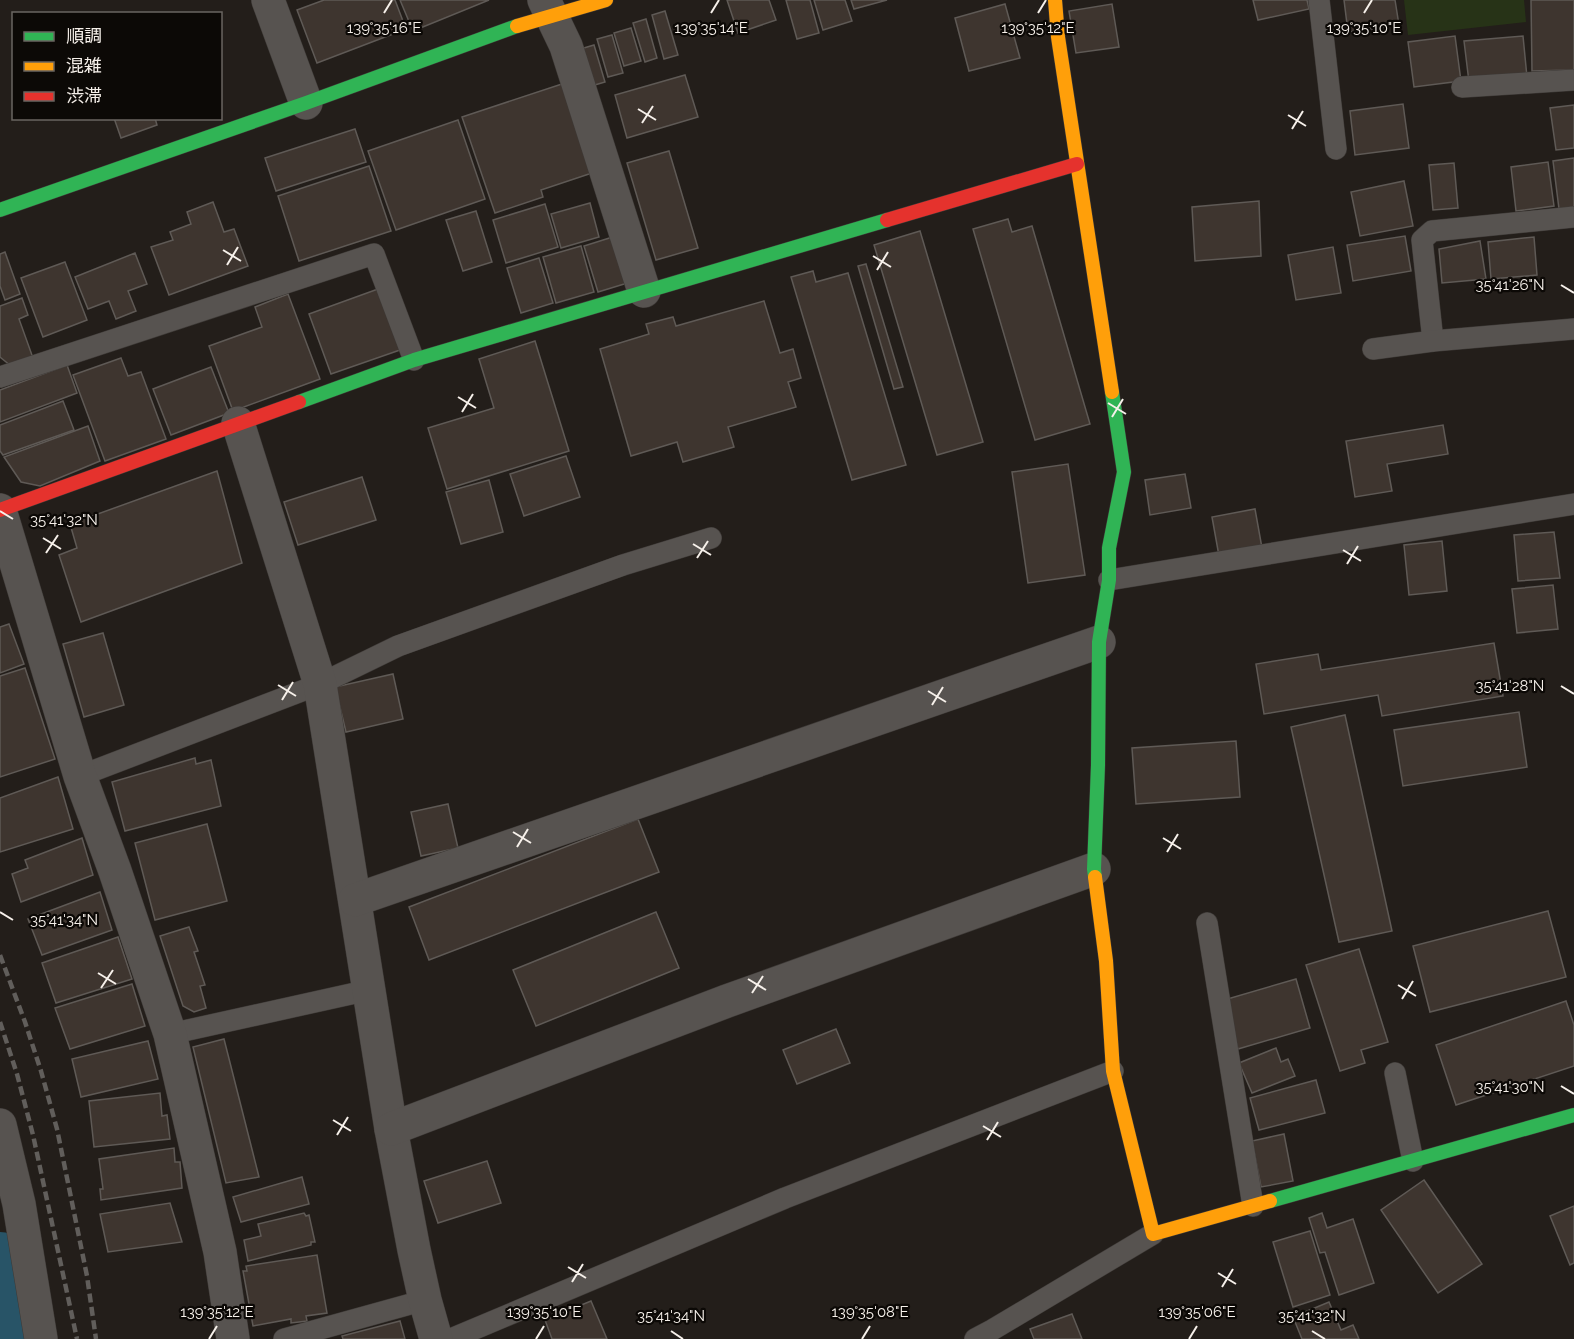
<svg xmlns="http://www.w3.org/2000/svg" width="1574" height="1339" font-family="Raleway,'Noto Sans JP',sans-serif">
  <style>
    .green { fill: #273317 }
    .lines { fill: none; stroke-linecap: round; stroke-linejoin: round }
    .river { stroke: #285467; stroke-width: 66 }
    .building { fill: #3e352f; stroke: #5f5a56; stroke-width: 1.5 }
    .lane-casing { stroke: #3e3a37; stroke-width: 22 }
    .street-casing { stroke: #3e3a37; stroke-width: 34 }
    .fast-casing { stroke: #3e3a37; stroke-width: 15 }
    .slow-casing { stroke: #3e3a37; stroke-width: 15 }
    .jam-casing { stroke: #3e3a37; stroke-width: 15 }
    .lane { stroke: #575350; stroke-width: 21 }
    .street { stroke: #575350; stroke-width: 33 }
    .fast { stroke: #30b455; stroke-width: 14 }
    .slow { stroke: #ff9f0a; stroke-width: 14 }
    .jam { stroke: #e5322d; stroke-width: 14 }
    .rail { stroke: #615e5b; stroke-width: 4.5; stroke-dasharray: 9 4.5; stroke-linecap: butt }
    .ticks { fill: none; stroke: #f6f0ea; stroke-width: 2 }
    .ticks-label { font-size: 15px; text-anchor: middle; fill: #f6f0ea; stroke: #0c0906; stroke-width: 4.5; stroke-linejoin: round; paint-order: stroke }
  </style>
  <rect width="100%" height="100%" fill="#231e1a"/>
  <polygon class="green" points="1404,0 1524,0 1526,22 1408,35"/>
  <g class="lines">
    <polyline class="river" points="0,1265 6,1291 11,1339"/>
  </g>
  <g class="building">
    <polygon points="324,0 395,0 406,29 317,63 297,10"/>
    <polygon points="400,0 489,0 413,31"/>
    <polygon points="727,0 769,0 776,20 738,33"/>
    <polygon points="786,0 810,0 819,33 797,39"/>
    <polygon points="814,0 845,0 852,21 823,30"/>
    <polygon points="851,0 887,0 854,9"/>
    <polygon points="1253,0 1307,0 1309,9 1258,20"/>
    <polygon points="1344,0 1395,0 1399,25 1348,32"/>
    <polygon points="1531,0 1574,0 1574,70 1532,71"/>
    <polygon points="1005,4 1020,58 969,71 955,18"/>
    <polygon points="1112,4 1119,47 1076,53 1069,11"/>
    <polygon points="665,11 678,55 664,59 652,15"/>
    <polygon points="646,19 657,58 645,62 633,23"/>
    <polygon points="631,28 641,61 624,66 614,33"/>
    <polygon points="612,35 623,73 608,77 597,39"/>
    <polygon points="1455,36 1461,81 1414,87 1408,42"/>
    <polygon points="1523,36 1527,77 1469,82 1464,41"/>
    <polygon points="594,45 605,82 588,87 577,50"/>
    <polygon points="685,75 698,117 627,138 615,95"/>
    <polygon points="571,81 601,170 541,190 543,197 495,213 462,117"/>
    <polygon points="1403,104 1409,148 1355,155 1350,111"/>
    <polygon points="1574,105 1574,148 1556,150 1550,108"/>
    <polygon points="114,118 155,118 157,125 121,138"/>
    <polygon points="458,120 485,199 396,230 368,151"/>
    <polygon points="355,129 366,162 276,191 265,158"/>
    <polygon points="669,151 698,248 656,260 627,163"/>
    <polygon points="1574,158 1574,207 1559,209 1553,161"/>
    <polygon points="1548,162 1554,206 1516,211 1511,167"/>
    <polygon points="1454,163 1458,208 1433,210 1429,165"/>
    <polygon points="369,166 391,231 299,261 278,196"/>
    <polygon points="1404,181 1413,226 1360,236 1351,192"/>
    <polygon points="1259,201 1261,256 1195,261 1192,207"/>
    <polygon points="213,202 224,232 234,229 248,266 169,295 151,247 173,240 170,232 191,224 187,212"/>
    <polygon points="590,203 599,237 561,248 551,214"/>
    <polygon points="545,204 558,247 506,263 493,220"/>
    <polygon points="476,211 492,262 463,271 446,220"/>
    <polygon points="1008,219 1012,232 1032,226 1090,424 1035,440 973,229"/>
    <polygon points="920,231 983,442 937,455 874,245"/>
    <polygon points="619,235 634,281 598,292 584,246"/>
    <polygon points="1405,236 1411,271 1353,281 1347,245"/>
    <polygon points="1534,237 1537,275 1491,279 1488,242"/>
    <polygon points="1480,241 1486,279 1442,283 1439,249"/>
    <polygon points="581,246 594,292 556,303 543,257"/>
    <polygon points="1333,247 1341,293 1296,300 1288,255"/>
    <polygon points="5,252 20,294 5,300 0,286 0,254"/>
    <polygon points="135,253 147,284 128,291 136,311 116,319 109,301 88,309 75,277"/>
    <polygon points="539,258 553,303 521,313 507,268"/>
    <polygon points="65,262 87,320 43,337 21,278"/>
    <polygon points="866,264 903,387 894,389 858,266"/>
    <polygon points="813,271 816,282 848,273 906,465 852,480 791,277"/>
    <polygon points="378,289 400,350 331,374 309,314"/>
    <polygon points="288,294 320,379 233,411 209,346 262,327 255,307"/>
    <polygon points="22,298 28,315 19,319 33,358 11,366 0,357 0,306"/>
    <polygon points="764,301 780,353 793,349 801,378 788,382 796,407 728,427 734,447 683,462 677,442 631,456 600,349 649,334 646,324 673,317 676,326"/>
    <polygon points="535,341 569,451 447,489 428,428 494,408 479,359"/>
    <polygon points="121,358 128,376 141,372 166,439 105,461 73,375"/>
    <polygon points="67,365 77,393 0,422 0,390"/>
    <polygon points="211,367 229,413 171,435 153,389"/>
    <polygon points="63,401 74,430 3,455 0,451 0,425"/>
    <polygon points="1443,425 1448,454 1387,464 1392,491 1355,497 1346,441"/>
    <polygon points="88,426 100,461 40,486 21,482 4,457"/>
    <polygon points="566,456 580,497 524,516 510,474"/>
    <polygon points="1068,464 1085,575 1028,583 1012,472"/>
    <polygon points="217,471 242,563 81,622 59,555 77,548 70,524"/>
    <polygon points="1185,474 1191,508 1150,515 1145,480"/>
    <polygon points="362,477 376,520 298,545 284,502"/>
    <polygon points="489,480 503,532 461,544 446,492"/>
    <polygon points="1255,509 1262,548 1219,556 1212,517"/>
    <polygon points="1554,532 1560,578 1518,581 1514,535"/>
    <polygon points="1442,541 1447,591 1409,595 1404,545"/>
    <polygon points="1553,585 1558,629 1517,633 1512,589"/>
    <polygon points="9,624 24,664 0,673 0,627"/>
    <polygon points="103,633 124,705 84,717 63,644"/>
    <polygon points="1494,643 1503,696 1382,716 1378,695 1264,714 1256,664 1318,654 1321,670"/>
    <polygon points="25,668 55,759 0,777 0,676"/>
    <polygon points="393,674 403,719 346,732 335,687"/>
    <polygon points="1519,712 1527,767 1403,786 1394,730"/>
    <polygon points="1345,715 1392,931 1339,942 1291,727"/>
    <polygon points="1236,741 1240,797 1136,804 1132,748"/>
    <polygon points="195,758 196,764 211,760 221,806 125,831 112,782"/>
    <polygon points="58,777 73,829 0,852 0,798"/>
    <polygon points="448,804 458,848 421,856 411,812"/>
    <polygon points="638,819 659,872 429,960 409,907"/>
    <polygon points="207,824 227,901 155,920 135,843"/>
    <polygon points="82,838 93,875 21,902 12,874 28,868 25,860"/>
    <polygon points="100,892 112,930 42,955 28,919"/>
    <polygon points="1548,911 1566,977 1430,1012 1413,946"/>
    <polygon points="656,912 679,968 536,1026 513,970"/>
    <polygon points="189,927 198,951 194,952 205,985 200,986 206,1008 194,1012 183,1006 160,936"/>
    <polygon points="118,937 132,979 56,1003 42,963"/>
    <polygon points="1359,949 1388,1042 1361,1050 1365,1063 1340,1071 1306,965"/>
    <polygon points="1296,979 1310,1028 1238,1049 1224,1000"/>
    <polygon points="132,984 145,1026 70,1049 55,1008"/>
    <polygon points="1566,1001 1574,1025 1574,1066 1456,1105 1436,1045"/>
    <polygon points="836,1029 850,1063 797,1084 783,1050"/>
    <polygon points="224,1039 259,1177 226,1183 193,1047"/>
    <polygon points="148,1041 158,1079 81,1097 72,1059"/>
    <polygon points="1276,1048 1281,1062 1288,1059 1295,1076 1252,1093 1239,1063"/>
    <polygon points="1316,1080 1325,1113 1259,1130 1250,1098"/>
    <polygon points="160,1093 162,1116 167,1115 170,1139 94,1147 89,1101"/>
    <polygon points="1284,1134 1293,1181 1261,1187 1252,1141"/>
    <polygon points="174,1148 175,1162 180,1162 182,1188 101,1200 100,1189 103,1189 99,1159"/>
    <polygon points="487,1161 501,1203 438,1223 424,1181"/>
    <polygon points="302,1177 309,1204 241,1222 233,1197"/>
    <polygon points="1424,1180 1482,1264 1438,1293 1381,1210"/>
    <polygon points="170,1203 182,1242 108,1252 100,1214"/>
    <polygon points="1574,1206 1574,1263 1570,1265 1550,1216"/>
    <polygon points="304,1213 306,1216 309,1215 315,1242 311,1242 311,1245 248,1261 244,1240 261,1236 258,1224"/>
    <polygon points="1322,1213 1327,1228 1353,1219 1374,1283 1339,1295 1325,1252 1320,1253 1309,1218"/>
    <polygon points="1310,1231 1330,1295 1293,1307 1273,1242"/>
    <polygon points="317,1255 327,1313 306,1316 307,1321 291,1323 291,1319 253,1326 243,1271 247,1271 246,1266"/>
    <polygon points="591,1301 607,1339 552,1339 545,1320"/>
    <polygon points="1329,1302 1341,1330 1353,1325 1359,1339 1302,1339 1293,1317"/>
    <polygon points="1072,1314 1082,1339 1034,1339 1030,1329"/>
    <polygon points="400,1321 405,1339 343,1339 342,1336"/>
  </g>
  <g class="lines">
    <g class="lane-casing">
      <g id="lane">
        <polyline points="1319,0 1336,149"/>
        <polyline points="1462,87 1574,80"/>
        <polyline points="1433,341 1422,240 1432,231 1574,217"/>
        <polyline points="1373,349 1433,341 1574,329"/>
        <polyline points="0,377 374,254 414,360"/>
        <polyline points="1109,580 1574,504"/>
        <polyline points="80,776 320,684 398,646 623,565 711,538"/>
        <polyline points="1207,923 1253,1206"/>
        <polyline points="170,1034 369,990"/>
        <polyline points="1395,1073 1413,1161"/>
        <polyline points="284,1339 425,1300"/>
        <polyline points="451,1339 785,1198 1113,1071"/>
        <polyline points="975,1339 992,1330 1153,1234"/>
      </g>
    </g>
    <g class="street-casing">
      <g id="street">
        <polyline points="268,0 306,103"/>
        <polyline points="544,0 566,46 644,291"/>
        <polyline points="238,423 320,684 391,1129 414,1250 425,1300 436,1339"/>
        <polyline points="0,510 80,776 115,871 170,1034 220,1252 233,1339"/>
        <polyline points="355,900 1099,642"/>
        <polyline points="0,1125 19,1204 41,1339"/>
        <polyline points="391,1129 727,1001 1094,869"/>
      </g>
    </g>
    <g class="fast-casing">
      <g id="fast">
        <polyline points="0,210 306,103 517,26"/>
        <polyline points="299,402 414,360 887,220"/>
        <polyline points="1095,877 1094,869 1098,765 1099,642 1109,580 1109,548 1124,472 1112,392"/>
        <polyline points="1270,1201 1574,1115"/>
      </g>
    </g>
    <g class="slow-casing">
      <g id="slow">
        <polyline points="1055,0 1058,37 1112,392"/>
        <polyline points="517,26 606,0"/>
        <polyline points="1095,877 1106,961 1113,1071 1153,1234 1270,1201"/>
      </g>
    </g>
    <g class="jam-casing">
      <g id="jam">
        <polyline points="887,220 1077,164"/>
        <polyline points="0,510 299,402"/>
      </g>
    </g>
    <use href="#lane" class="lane"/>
    <use href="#street" class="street"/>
    <use href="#fast" class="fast"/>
    <use href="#slow" class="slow"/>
    <use href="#jam" class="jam"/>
    <g class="rail">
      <polyline points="0,955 25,1022 41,1071 57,1129 87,1276 96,1339"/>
      <polyline points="0,1022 17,1074 33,1135 77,1339"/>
    </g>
  </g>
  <path class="ticks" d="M384,13L392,0M711,13L719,0M1038,13L1046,0M1364,13L1372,0M638,109L656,120M1288,115L1306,126M642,123L653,106M1292,129L1303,111M223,250L241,261M873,256L891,267M227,265L238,247M877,270L888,252M1561,285L1574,293M458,397L476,408M1108,403L1126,414M462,412L473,394M1112,417L1123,399M0,511L13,519M43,538L61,549M693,544L711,555M1343,550L1361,561M46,553L58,535M697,558L708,541M1347,564L1358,546M278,685L296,696M1561,686L1574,694M928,691L946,702M282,700L293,682M932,705L943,687M513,832L531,843M1163,838L1181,849M517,847L528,829M1167,852L1178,834M0,912L13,920M98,973L116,984M748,979L766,990M1398,985L1416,996M101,988L113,970M752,993L763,976M1402,999L1413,981M1561,1086L1574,1094M333,1120L351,1131M983,1126L1001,1137M337,1135L348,1117M987,1140L998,1122M568,1267L586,1278M1218,1273L1236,1284M572,1282L583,1264M1222,1287L1233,1269M671,1331L683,1339M1312,1331L1325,1339M209,1339L217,1326M536,1339L544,1326M862,1339L870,1326M1189,1339L1197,1326"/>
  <g class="ticks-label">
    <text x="384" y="33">139°35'16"E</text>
    <text x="711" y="33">139°35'14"E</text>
    <text x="1038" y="33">139°35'12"E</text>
    <text x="1364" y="33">139°35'10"E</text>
    <text x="1510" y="290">35°41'26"N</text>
    <text x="64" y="525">35°41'32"N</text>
    <text x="1510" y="691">35°41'28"N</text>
    <text x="64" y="925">35°41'34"N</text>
    <text x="1510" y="1092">35°41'30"N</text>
    <text x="217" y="1317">139°35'12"E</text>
    <text x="544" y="1317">139°35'10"E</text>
    <text x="870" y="1317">139°35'08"E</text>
    <text x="1197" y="1317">139°35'06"E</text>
    <text x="671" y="1321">35°41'34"N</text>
    <text x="1312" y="1321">35°41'32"N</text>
  </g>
  <rect x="12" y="12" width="210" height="108" fill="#0c0906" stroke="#6a6561" stroke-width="1.5"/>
  <rect x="24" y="32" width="30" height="9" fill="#30b455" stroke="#6a6561" stroke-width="1.5"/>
  <text x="66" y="42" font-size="18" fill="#f6f0ea">順調</text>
  <rect x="24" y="62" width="30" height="9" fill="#ff9f0a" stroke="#6a6561" stroke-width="1.5"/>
  <text x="66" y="72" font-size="18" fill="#f6f0ea">混雑</text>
  <rect x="24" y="92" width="30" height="9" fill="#e5322d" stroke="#6a6561" stroke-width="1.5"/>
  <text x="66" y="102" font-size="18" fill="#f6f0ea">渋滞</text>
</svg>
